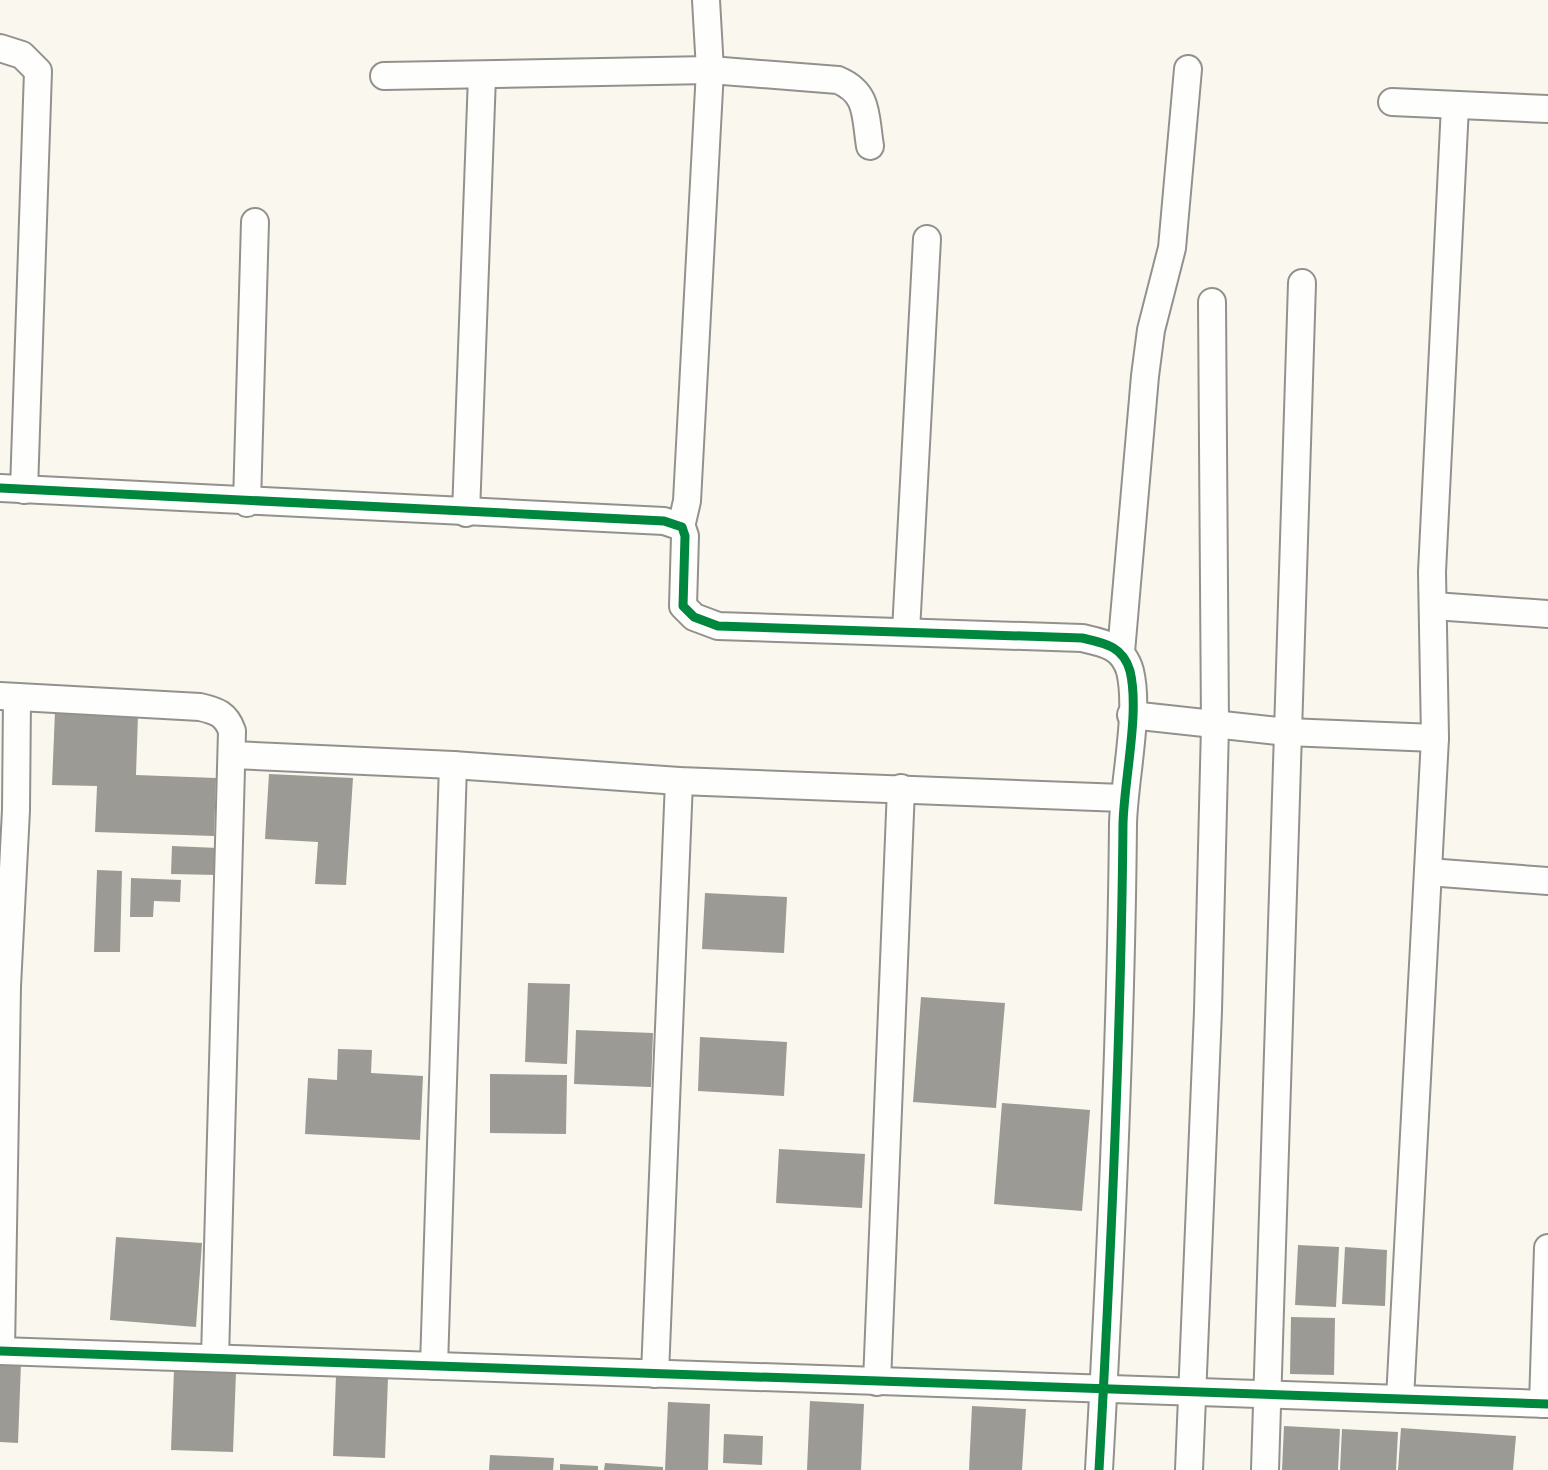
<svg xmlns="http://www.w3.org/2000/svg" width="1548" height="1470" font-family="'Libre Baskerville',serif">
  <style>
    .building { fill: #9c9a95 }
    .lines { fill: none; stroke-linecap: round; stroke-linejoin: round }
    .street-casing { stroke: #93918d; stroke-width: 30 }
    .street { stroke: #fefefc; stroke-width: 26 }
    .cycleway-casing { stroke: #fff; stroke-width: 13 }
    .cycleway { stroke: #00873e; stroke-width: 9 }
  </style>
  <rect width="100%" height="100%" fill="#faf7ee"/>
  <g class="building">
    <polygon points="55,711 138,715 136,775 216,778 214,836 95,832 97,786 52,785"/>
    <polygon points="269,774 353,778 346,885 315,884 318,842 265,839"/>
    <polygon points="172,846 218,848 217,875 171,874"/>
    <polygon points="97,870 122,871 120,952 94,952"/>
    <polygon points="131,878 181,880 180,902 154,901 153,917 130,917"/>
    <polygon points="705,893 787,897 784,953 702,949"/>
    <polygon points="528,983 570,984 567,1064 525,1062"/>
    <polygon points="921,997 1005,1003 996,1108 913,1102"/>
    <polygon points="576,1030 653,1033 651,1087 574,1084"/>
    <polygon points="700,1037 787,1042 784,1096 698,1091"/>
    <polygon points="338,1049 372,1050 371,1073 423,1076 420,1140 305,1134 308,1078 337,1080"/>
    <polygon points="490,1074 567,1075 566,1134 490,1133"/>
    <polygon points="1002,1103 1090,1110 1082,1211 994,1204"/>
    <polygon points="779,1149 865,1154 862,1208 776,1203"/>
    <polygon points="116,1237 202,1243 196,1327 110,1320"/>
    <polygon points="1298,1245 1339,1247 1336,1307 1295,1305"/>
    <polygon points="1345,1247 1387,1250 1385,1306 1342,1304"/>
    <polygon points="1291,1317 1335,1318 1334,1375 1290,1374"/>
    <polygon points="0,1362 21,1363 18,1443 0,1442"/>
    <polygon points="174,1370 236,1372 233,1452 171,1450"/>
    <polygon points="336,1376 388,1378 385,1458 333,1456"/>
    <polygon points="810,1401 864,1404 861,1470 807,1470"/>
    <polygon points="668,1402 710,1404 708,1470 665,1470"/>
    <polygon points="972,1406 1026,1409 1022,1470 969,1470"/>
    <polygon points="1284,1426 1340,1429 1338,1470 1282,1470"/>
    <polygon points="1401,1428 1516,1436 1513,1470 1398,1470"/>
    <polygon points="1342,1429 1398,1432 1396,1470 1340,1470"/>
    <polygon points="724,1434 763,1436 762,1465 723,1463"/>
    <polygon points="490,1455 554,1458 553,1470 489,1470"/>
    <polygon points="605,1463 663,1467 663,1470 604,1470"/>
    <polygon points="560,1464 598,1466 598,1470 560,1470"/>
  </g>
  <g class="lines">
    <g class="street-casing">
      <g id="street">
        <polyline points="0,48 22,55 38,71 24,490"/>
        <path d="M384,76L710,70L838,80C869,93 865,116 870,146"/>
        <polyline points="1392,102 1548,109"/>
        <path d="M0,488L664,521L682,527L685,536L683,606L694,617L718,626L1082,638C1104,643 1123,646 1130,671C1140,712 1124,780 1123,824C1121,1040 1111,1255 1099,1470"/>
        <polyline points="247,503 255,222"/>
        <polyline points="466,513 482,76"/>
        <polyline points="681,527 687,501 710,70 706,0"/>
        <polyline points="1434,606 1548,614"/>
        <polyline points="906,631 927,239"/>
        <polyline points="1121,652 1145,376 1151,330 1172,248 1188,69"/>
        <path d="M0,696L200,707C217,711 226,714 232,731L215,1358"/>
        <polyline points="1131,715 1287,732 1435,738"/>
        <polyline points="232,755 453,765 679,781 1123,798"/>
        <polyline points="1428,872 1548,881"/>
        <polyline points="0,1351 1548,1404"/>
        <polyline points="1,1351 7,986 16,810 17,697"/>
        <polyline points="434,1366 453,765"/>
        <polyline points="655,1374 679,781"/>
        <polyline points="877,1382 901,788"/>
        <polyline points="1400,1399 1435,738 1432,572 1455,106"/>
        <polyline points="1543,1404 1548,1248"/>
        <polyline points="1189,1470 1208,1011 1215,726 1212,302"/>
        <polyline points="1265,1470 1302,283"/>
      </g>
    </g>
    <use href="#street" class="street"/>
    <g class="cycleway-casing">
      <g id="cycleway">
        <path d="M0,488L664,521L682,527L685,536L683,606L694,617L718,626L1082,638C1104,643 1123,646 1130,671C1140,712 1124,780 1123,824C1121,1040 1111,1255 1099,1470"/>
        <polyline points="0,1351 1548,1404"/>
      </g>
    </g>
    <use href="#cycleway" class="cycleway"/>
  </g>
</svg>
